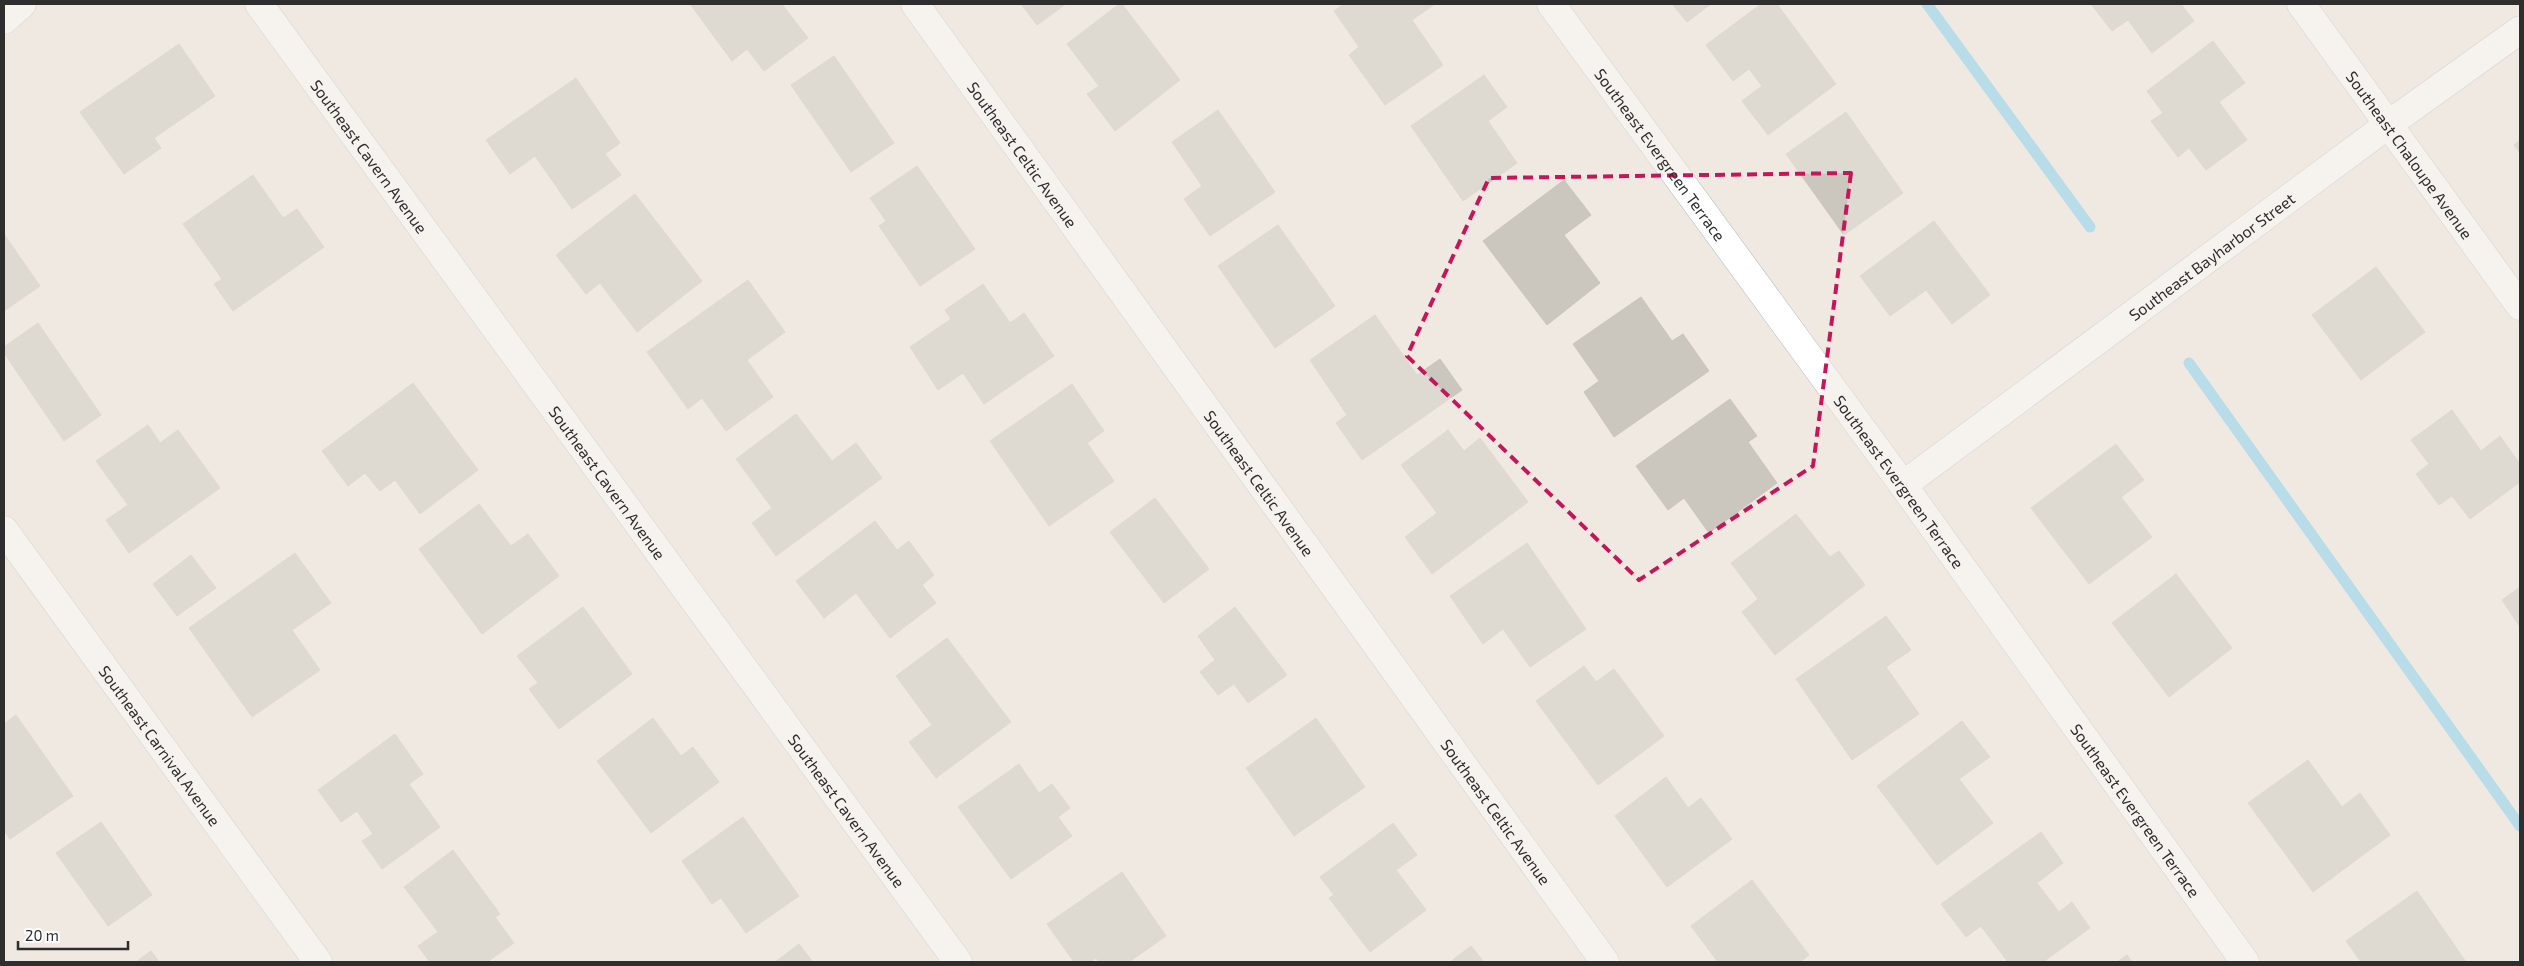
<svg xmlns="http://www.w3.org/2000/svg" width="2524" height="966" font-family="'Exo 2',sans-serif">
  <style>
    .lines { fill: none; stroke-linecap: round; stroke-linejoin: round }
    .stream { stroke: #75cff0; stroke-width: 11 }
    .building { fill: #cbc7bf; stroke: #cbc5ba }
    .minor-casing { stroke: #b4b7c1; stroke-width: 29 }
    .minor { stroke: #fff; stroke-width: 28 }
    .marked { fill: none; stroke: #c2185b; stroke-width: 4; stroke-dasharray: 10 6; stroke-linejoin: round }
    .labels { text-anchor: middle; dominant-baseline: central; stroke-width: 5; stroke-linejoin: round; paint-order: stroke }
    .street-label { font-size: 16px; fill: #2e2e2e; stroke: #fff }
  </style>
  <rect width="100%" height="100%" fill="#efe9e1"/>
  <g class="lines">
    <g class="stream">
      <polyline points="1927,4 2090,227"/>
      <polyline points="2189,363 2520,826"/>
    </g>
  </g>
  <g class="building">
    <polygon points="690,4 782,4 808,38 764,71 747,49 732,61"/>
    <polygon points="1021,4 1066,4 1037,25"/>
    <polygon points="1119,4 1122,4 1180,80 1115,131 1087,94 1099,86 1067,44"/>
    <polygon points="1344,4 1435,4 1412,20 1443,65 1385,105 1349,55 1359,47 1334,11"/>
    <polygon points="1672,4 1711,4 1687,22"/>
    <polygon points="1761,4 1777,4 1836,84 1768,135 1742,101 1762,86 1749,69 1733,81 1706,45"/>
    <polygon points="2091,4 2181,4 2194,21 2152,53 2128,20 2112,31"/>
    <polygon points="2213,41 2245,83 2219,102 2247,140 2206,170 2189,148 2178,157 2151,121 2163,113 2147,91"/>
    <polygon points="179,44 215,96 154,138 161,148 124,174 80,112"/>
    <polygon points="834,56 894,143 851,172 791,85"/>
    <polygon points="1484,75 1507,107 1488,121 1517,163 1463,201 1411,126"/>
    <polygon points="576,78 620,143 605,154 621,175 572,209 535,156 510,174 486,140"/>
    <polygon points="1218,110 1275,192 1210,236 1184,199 1202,186 1172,142"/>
    <polygon points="1846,112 1903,193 1844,235 1786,154"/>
    <polygon points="2520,140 2520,153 2514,145"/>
    <polygon points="917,166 975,249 920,286 879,226 886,221 870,198"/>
    <polygon points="253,175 283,218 297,209 324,247 233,311 214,284 222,279 183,224"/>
    <polygon points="1564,180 1591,215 1564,235 1600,283 1547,325 1483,241"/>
    <polygon points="635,194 702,281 637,332 600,283 586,294 556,255"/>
    <polygon points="1934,221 1990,295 1952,324 1926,290 1890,316 1860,276"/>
    <polygon points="1278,225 1335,306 1275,348 1218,266"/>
    <polygon points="4,234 40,286 4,311"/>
    <polygon points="2376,267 2425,332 2361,380 2312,315"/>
    <polygon points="748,280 785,332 747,360 773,397 726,431 702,398 688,409 647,352"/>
    <polygon points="983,284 1010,323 1024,313 1054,356 984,404 963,373 938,390 910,347 951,319 945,310"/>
    <polygon points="1641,297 1672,341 1683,334 1709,371 1614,437 1584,392 1599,381 1573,344"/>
    <polygon points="1375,315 1417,375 1440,359 1462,390 1362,460 1336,423 1347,415 1310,360"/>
    <polygon points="38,323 101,415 64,441 4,353 4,347"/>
    <polygon points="413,383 478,470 420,514 395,480 380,491 365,473 348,486 322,451"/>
    <polygon points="1072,384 1104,431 1087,443 1114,481 1049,526 990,441"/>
    <polygon points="1730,399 1757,436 1748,442 1777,483 1709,533 1684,498 1668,510 1636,466"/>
    <polygon points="2452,410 2481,451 2500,436 2520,464 2520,482 2470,519 2452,496 2439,505 2416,474 2429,464 2411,440"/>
    <polygon points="796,414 832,461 856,443 882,478 776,556 752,523 772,508 736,459"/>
    <polygon points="148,425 160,443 178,430 220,488 129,553 106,520 128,505 96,461"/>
    <polygon points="1448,430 1464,451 1480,438 1528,502 1432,574 1405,537 1437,513 1401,465"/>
    <polygon points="2116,444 2144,480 2121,497 2152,537 2089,584 2031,508"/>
    <polygon points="1155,498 1209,569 1164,603 1110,532"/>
    <polygon points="479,504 511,546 528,534 559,576 482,634 419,549"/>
    <polygon points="1796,514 1830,557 1839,551 1865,585 1775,655 1742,612 1758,599 1731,563"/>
    <polygon points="875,521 897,550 909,541 934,575 922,585 936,603 890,638 856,593 824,618 796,581"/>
    <polygon points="1527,543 1586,629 1530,667 1503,629 1483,644 1450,596"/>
    <polygon points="295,553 331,603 292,630 320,670 252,717 189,628"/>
    <polygon points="191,555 216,588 177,616 153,584"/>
    <polygon points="2176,574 2232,648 2169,697 2112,623"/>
    <polygon points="2520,587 2520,627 2502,600"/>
    <polygon points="583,607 632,674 559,729 529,689 538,683 517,656"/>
    <polygon points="1235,607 1287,675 1248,703 1234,684 1218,695 1200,672 1215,660 1198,636"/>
    <polygon points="1886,616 1911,650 1886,667 1919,714 1852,760 1796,679"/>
    <polygon points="947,638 1011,722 936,778 909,742 932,725 896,676"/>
    <polygon points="1584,666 1596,682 1614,669 1664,736 1598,785 1536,701"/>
    <polygon points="16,715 73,796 10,839 4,830 4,724"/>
    <polygon points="653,718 681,756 693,747 719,782 651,833 597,761"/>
    <polygon points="1316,718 1365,787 1294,836 1246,768"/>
    <polygon points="1962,721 1990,757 1959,779 1993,823 1937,865 1877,786"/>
    <polygon points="395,734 423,774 409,784 440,827 382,869 362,841 373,834 357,811 341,822 318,790"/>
    <polygon points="2308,760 2342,807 2360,793 2390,835 2313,892 2248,803"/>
    <polygon points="1019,764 1039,793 1052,784 1070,808 1058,817 1072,836 1011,879 958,807"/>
    <polygon points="1666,777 1688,808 1701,798 1732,839 1667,887 1615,816"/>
    <polygon points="743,817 799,896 746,933 721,898 712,904 682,861"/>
    <polygon points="101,822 152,895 108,926 56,853"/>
    <polygon points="1393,823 1417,855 1396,870 1426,910 1370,952 1329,898 1334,895 1320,877"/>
    <polygon points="2041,832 2063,863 2037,883 2059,912 2072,902 2090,928 2043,962 2008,962 1981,926 1966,937 1941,904"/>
    <polygon points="453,850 500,914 495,917 514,943 487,962 430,962 418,946 438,932 404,887"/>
    <polygon points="1122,872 1166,936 1129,962 1099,962 1096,958 1090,962 1074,962 1047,924"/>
    <polygon points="1752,880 1809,955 1800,962 1718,962 1691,926"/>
    <polygon points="2417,891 2466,962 2361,962 2346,941"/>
    <polygon points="799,944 813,962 775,962"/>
    <polygon points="1471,946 1484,962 1450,962"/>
    <polygon points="151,951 159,962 136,962"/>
    <polygon points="2127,955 2132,962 2117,962"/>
  </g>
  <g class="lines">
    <g class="minor-casing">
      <g id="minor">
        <path id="s1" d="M259,4L958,962"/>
        <path id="s2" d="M915,4L1605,962"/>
        <path id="s3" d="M1551,4L1903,485L2245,962"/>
        <path id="s4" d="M2301,4L2520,306"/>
        <polyline points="4,20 22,4"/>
        <path id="s5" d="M1903,485L2389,124L2520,30"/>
        <path id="s6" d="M4,530L318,962"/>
      </g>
    </g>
    <use href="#minor" class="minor"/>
  </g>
  <path d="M0 0H2524V966H0ZM1851,173L1813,466L1639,580L1407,356L1489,178Z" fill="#efe9e1" fill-opacity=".55" fill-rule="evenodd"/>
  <path class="marked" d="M1851,173L1813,466L1639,580L1407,356L1489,178Z"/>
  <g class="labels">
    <g class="street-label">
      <text stroke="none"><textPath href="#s2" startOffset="185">Southeast Celtic Avenue</textPath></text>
      <text stroke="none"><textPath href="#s3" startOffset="186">Southeast Evergreen Terrace</textPath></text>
      <text stroke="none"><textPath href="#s4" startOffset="186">Southeast Chaloupe Avenue</textPath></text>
      <text stroke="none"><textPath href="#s1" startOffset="188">Southeast Cavern Avenue</textPath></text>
      <text stroke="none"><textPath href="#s5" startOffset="384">Southeast Bayharbor Street</textPath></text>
      <text stroke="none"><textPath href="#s3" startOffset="591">Southeast Evergreen Terrace</textPath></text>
      <text stroke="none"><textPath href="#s1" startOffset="592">Southeast Cavern Avenue</textPath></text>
      <text stroke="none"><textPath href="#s2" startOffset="590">Southeast Celtic Avenue</textPath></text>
      <text stroke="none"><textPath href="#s6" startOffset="266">Southeast Carnival Avenue</textPath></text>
      <text stroke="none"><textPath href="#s1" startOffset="998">Southeast Cavern Avenue</textPath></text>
      <text stroke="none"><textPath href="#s3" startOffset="996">Southeast Evergreen Terrace</textPath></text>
      <text stroke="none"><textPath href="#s2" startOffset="995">Southeast Celtic Avenue</textPath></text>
    </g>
  </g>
  <rect width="2524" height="966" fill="none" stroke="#2e2e2e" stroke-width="10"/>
  <path d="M18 941v8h110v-8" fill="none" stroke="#2e2e2e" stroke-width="2.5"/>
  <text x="25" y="941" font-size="15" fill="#2e2e2e" stroke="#ffffff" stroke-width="4" paint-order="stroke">20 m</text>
</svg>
